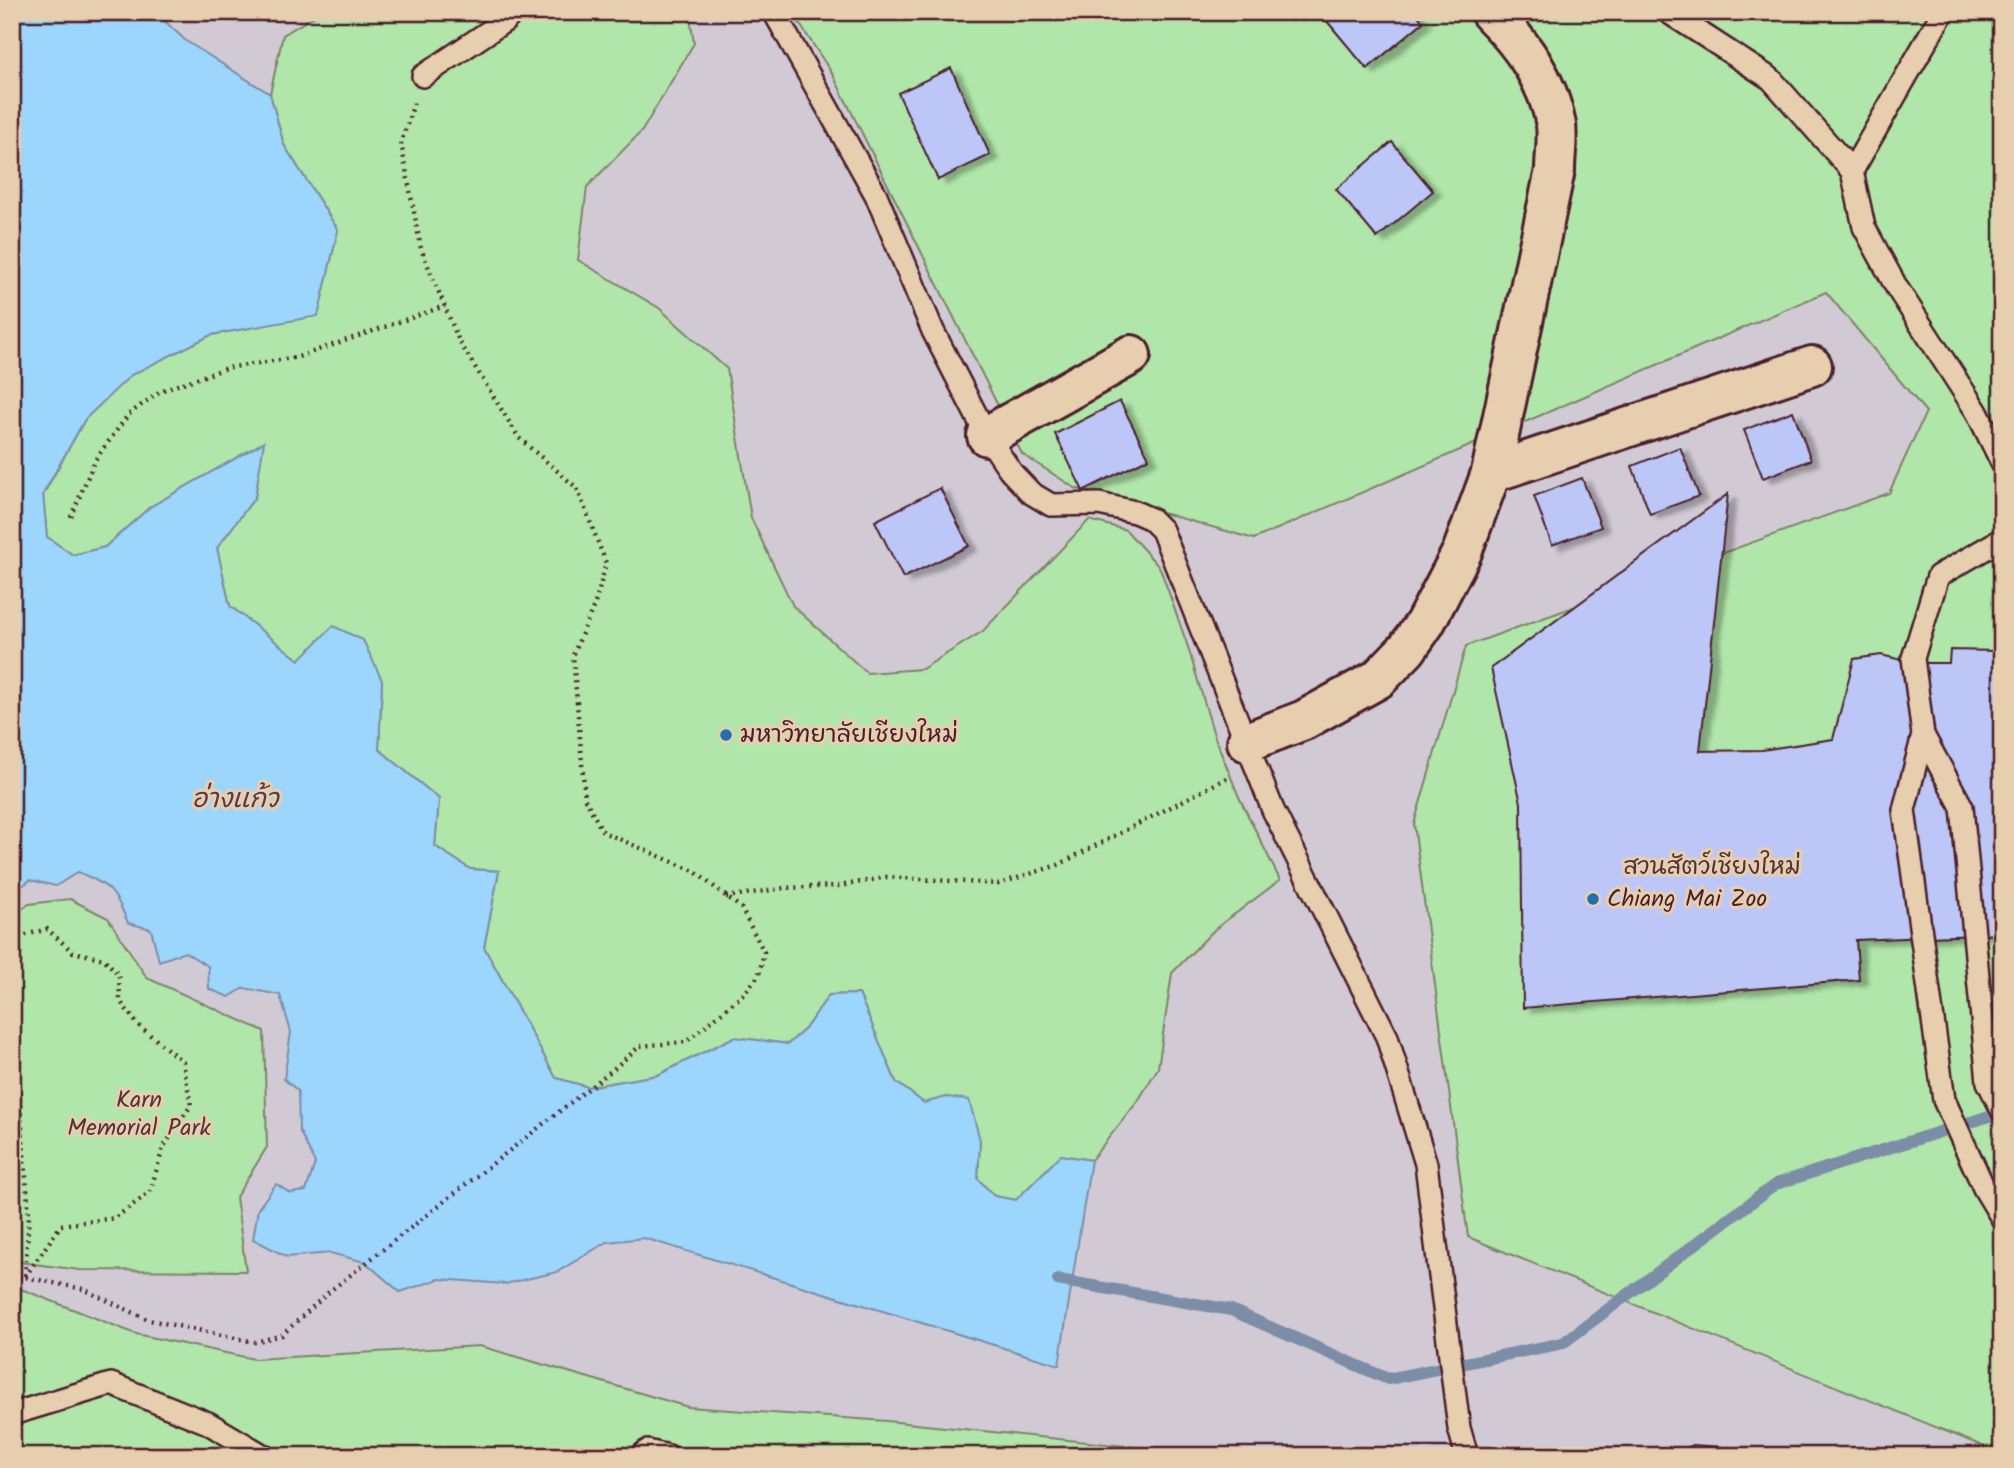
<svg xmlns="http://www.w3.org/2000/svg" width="2014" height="1468" font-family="Kalam,'Playpen Sans Thai',sans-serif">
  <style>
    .built { fill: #d1cad4 }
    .green { fill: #b0e6a9; stroke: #7d826a; stroke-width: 2 }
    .water { fill: #9cd6fc; stroke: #7b8da8; stroke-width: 2 }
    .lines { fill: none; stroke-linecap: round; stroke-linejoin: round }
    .stream { stroke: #7b8da8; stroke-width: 12 }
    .building { fill: #bcc7f8; stroke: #4a1f2b; stroke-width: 2; filter: url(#shadow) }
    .lane-casing { stroke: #4a1f2b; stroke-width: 26 }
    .street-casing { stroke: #4a1f2b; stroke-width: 44 }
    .path { stroke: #4a1f2b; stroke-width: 4.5; stroke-dasharray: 2 5; stroke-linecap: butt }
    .lane { stroke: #e7ceaf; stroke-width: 21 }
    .street { stroke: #e7ceaf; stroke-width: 38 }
    .poi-dot { fill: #1f6fb2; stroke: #e7ceaf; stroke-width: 2.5 }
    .labels { text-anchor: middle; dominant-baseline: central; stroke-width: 6; stroke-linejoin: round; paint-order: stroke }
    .poi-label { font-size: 24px; fill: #4a1f2b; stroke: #e7ceaf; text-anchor: start }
    .park-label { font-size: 24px; fill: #543338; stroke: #e7ceaf }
    .water-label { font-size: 26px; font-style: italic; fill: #563a4a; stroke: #e7ceaf }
  </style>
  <defs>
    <filter id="shadow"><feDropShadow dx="8" dy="4.5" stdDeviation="2" flood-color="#0004"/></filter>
  </defs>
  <rect width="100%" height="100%" fill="#daccc5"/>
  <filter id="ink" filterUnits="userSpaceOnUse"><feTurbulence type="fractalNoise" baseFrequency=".0143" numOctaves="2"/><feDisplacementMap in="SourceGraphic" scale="14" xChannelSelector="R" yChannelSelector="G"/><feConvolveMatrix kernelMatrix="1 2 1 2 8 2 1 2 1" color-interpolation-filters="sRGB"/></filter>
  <g filter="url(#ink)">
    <polygon class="built" points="12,12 1619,12 1926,410 1889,493 1466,646 2002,1456 1221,1456 887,1421 688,1407 480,1346 254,1359 136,1334 12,1288"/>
    <g class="green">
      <polygon points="321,12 689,12 694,43 642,131 587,187 578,260 659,308 727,369 751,518 793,606 867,673 922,669 983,631 1089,520 1126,530 1160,568 1187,644 1214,735 1239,797 1280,880 1215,929 1172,973 1158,1068 1138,1101 1091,1160 1061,1155 1016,1200 994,1196 978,1179 980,1140 947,1097 924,1103 896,1082 859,994 829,995 805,1029 788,1044 734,1037 658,1075 588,1087 556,1078 484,947 499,871 470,869 435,846 439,799 379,749 382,680 299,660 230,606 217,548 255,497 263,443 150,507 105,547 73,555 47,537 43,495 85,419 131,374 211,335 318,315 338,230 284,145 270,94 283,35"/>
      <polygon points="792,12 2002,12 2002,1454 1468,1237 1414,824 1466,646 1889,493 1926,412 1826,292 1254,539 1075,488 1022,454 833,75"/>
      <polygon points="70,899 108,918 147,978 264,1031 267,1147 236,1197 246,1271 80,1270 12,1261 12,916 29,904"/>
      <polygon points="16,1287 136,1334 254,1359 480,1346 688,1407 887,1421 1221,1456 12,1456 12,1288"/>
    </g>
    <path class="water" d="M12,12H155L186,41L270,94L284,145L338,230L318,316L211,335L131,375L85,419L43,494L47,537L73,555L105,547L150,507L264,442L255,497L217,548L230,606L299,660L333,626L363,640L382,680L379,749L439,799L435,846L470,869L499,871L484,947L556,1078L588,1087L658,1075L734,1037L788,1044L805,1029L829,995L859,994L896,1082L924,1103L947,1097L969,1100L980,1140L978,1179L994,1196L1016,1200L1061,1155L1091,1160L1059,1365L644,1238L607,1242L557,1272L505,1284L439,1279L400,1292L365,1262L330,1253L287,1257L253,1239L258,1209L276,1184L290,1193L306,1191L315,1163L299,1130L298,1091L284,1079L291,1032L280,995L244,988L229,997L209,989L208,966L185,952L159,961L151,929L128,923C114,890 111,886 78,872L56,886L30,880L12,894Z"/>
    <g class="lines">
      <polyline class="stream" points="1058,1280 1231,1310 1388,1379 1563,1343 1776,1184 2002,1112"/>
    </g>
    <g class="building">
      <polygon points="1335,12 1415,12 1423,22 1367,69 1326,20"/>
      <polygon points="951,68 990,155 938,180 898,93"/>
      <polygon points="1392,142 1433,191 1377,238 1336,189"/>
      <polygon points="1120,401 1149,458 1083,491 1055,434"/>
      <polygon points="1793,411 1811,460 1763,478 1744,430"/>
      <polygon points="1680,447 1699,496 1650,514 1632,466"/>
      <polygon points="1582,478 1601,527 1552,545 1534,496"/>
      <polygon points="940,488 969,546 903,578 875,521"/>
      <polygon points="1728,494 1700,751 1762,750 1833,739 1854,659 1881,655 1914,663 1949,663 1950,650 1999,651 2002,662 2002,934 1856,940 1859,980 1523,1008 1521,803 1491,668"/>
      <polygon points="1693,1445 1720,1447 1756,1456 1670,1456"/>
    </g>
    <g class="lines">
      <g class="lane-casing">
        <g id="lane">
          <polyline points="774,12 876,195 933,331 987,436 1012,473 1031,493 1051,505 1099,504 1135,512 1151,519 1162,530 1273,810 1387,1037 1426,1164 1459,1428 1467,1456"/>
          <polyline points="1668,12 1771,79 1852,171"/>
          <polyline points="1943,12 1852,171 1864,227 1897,288 1977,412 2002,463"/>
          <polyline points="423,76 506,20 513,12"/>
          <polyline points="2002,539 1938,576 1913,658 1923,735 1904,810 1944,1100 1984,1188 2002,1218"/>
          <polyline points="1923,735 1962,807 1988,1082 2002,1110"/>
          <polyline points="12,1414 111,1384 208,1423 264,1456"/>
          <polyline points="641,1456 647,1451 668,1456"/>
        </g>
      </g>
      <g class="street-casing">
        <g id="street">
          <polyline points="987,436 1131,355"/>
          <polyline points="1491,473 1812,366"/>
          <path d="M1247,742L1304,720L1378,679L1407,649L1425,623L1462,552L1491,473L1555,170C1555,156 1558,139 1556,125C1548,80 1522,44 1490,12"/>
        </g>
      </g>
      <g class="path">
        <polyline points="71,517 95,460 128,415 160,391 227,368 298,357 445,306"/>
        <polyline points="726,897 784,888 840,886 887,877 998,884 1058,865 1229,777"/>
        <polyline points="12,939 47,929 73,952 104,959 119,975 120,1001 138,1025 183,1062 191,1105 163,1148 150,1192 115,1218 61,1225 25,1277"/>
        <polyline points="12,1065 18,1079 29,1215 25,1276"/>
        <polyline points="12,1278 25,1277 83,1289 149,1320 255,1342 282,1335 330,1291 611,1071 640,1046 686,1042 744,994 759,975 764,952 741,908 694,871 603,832 585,799 573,655 597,598 606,563 577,488 519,438 459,341 421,249 401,143 414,103"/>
      </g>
      <use href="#lane" class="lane"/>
      <use href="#street" class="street"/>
    </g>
  </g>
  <g class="poi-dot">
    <circle cx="726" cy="735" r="7"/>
    <circle cx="1593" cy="899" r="7"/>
  </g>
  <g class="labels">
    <g class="poi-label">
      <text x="740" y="735">มหาวิทยาลัยเชียงใหม่</text>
      <text x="1607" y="899">Chiang Mai Zoo</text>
    </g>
    <g class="park-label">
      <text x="1712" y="867">สวนสัตว์เชียงใหม่</text>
      <text x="139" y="1100">Karn<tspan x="139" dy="28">Memorial Park</tspan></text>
    </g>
    <g class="water-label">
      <text x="235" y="800">อ่างแก้ว</text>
    </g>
  </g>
  <rect width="2014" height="1468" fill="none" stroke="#e7ceaf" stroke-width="42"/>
  <rect x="21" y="21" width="1972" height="1426" fill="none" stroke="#4a1f2b" stroke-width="2.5" filter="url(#ink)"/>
</svg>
